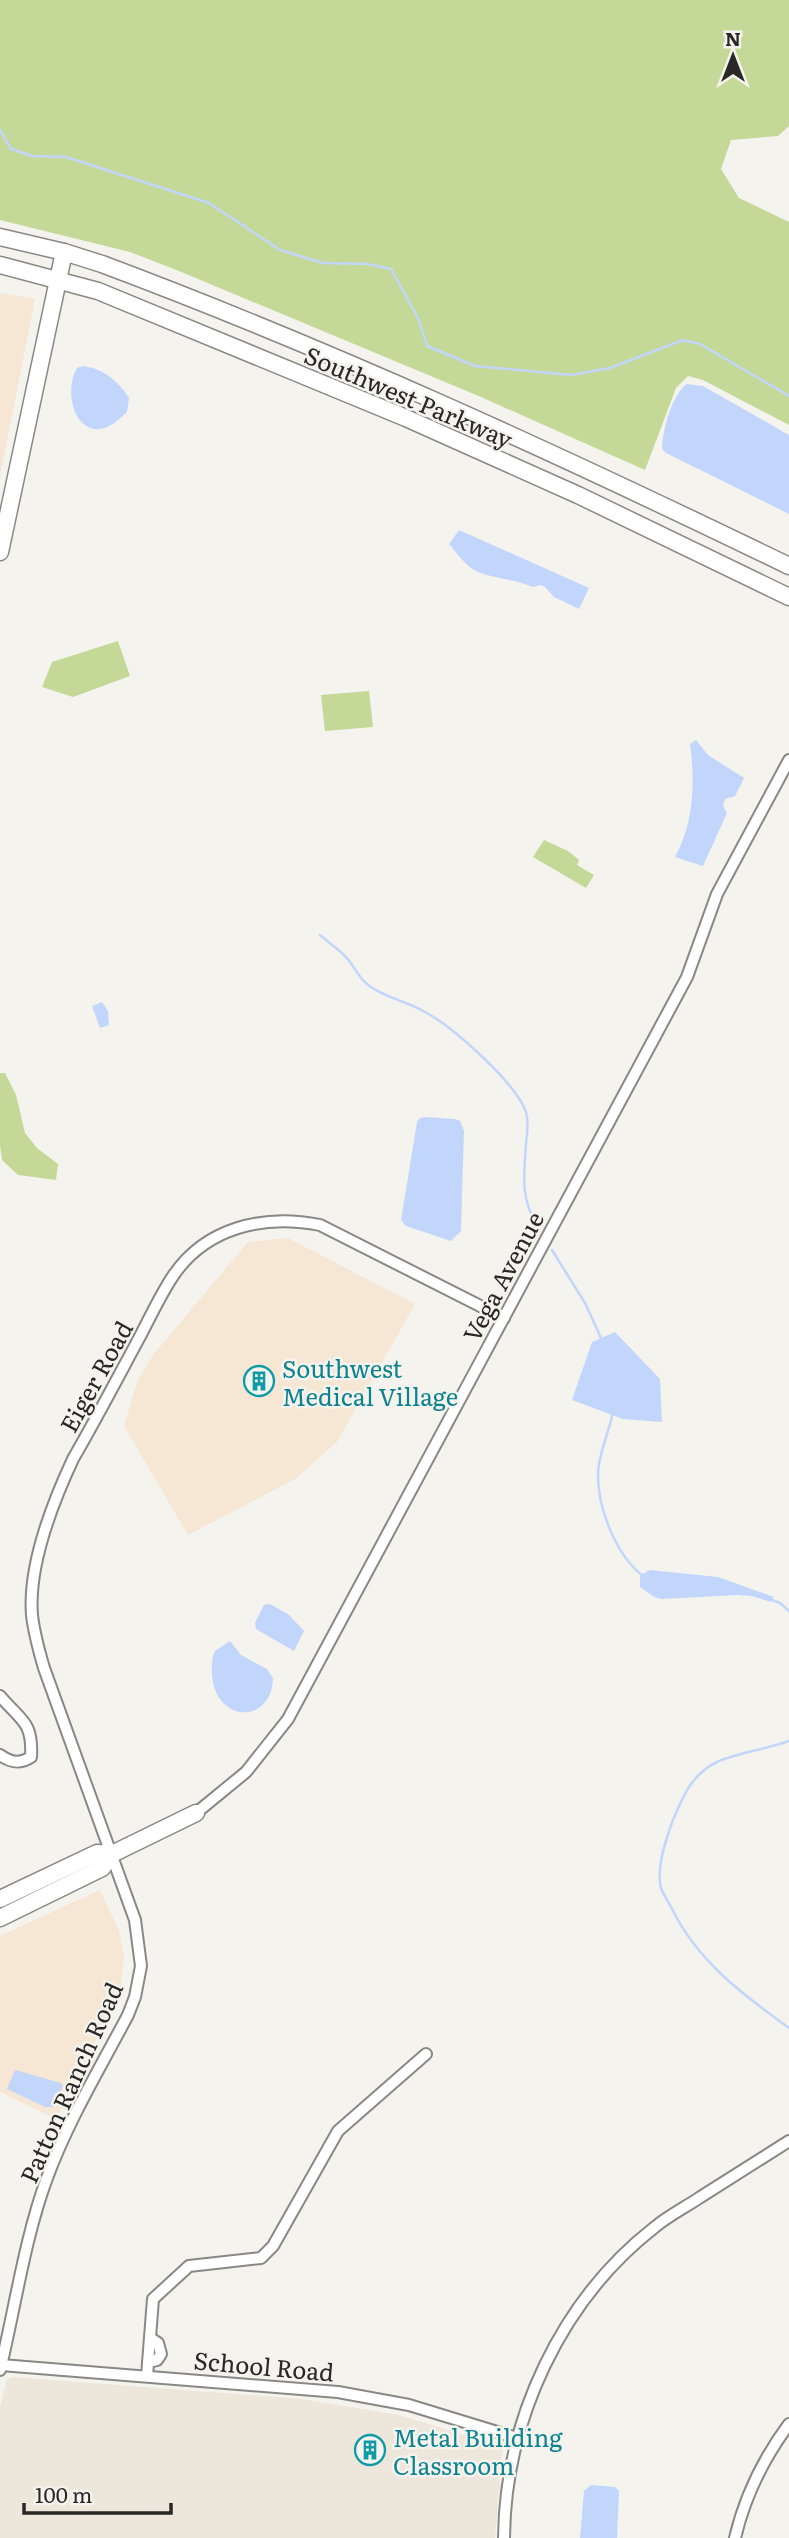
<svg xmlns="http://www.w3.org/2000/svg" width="789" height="2538" font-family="Literata,serif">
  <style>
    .commercial { fill: #f6e6d4 }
    .built { fill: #ede6db }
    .green { fill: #c4d897 }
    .water { fill: #c2d6fb }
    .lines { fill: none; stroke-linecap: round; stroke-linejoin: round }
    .stream { stroke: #c2d6fb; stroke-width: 2.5 }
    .street-casing { stroke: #8a8884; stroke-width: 14 }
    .secondary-casing { stroke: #8a8884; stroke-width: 19 }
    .street { stroke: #fff; stroke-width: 10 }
    .secondary { stroke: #fff; stroke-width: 16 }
    .labels { text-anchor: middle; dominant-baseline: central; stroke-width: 5; stroke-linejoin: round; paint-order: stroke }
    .street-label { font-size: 24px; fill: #292826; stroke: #f5f3ee }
    .culture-label { font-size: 24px; fill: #0d838f; stroke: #f5f3ee; text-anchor: start }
  </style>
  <rect width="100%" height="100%" fill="#f5f3ee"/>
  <g class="commercial">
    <polygon points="0,293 35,299 0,476"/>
    <polygon points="288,1238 415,1304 337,1442 295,1479 188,1535 124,1426 137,1382 153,1355 248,1242"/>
    <polygon points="100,1890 119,1931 124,1957 120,1992 56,2119 0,2092 0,1936"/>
  </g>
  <polygon class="built" points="13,2377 302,2399 399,2415 503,2447 495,2538 0,2538 0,2407 7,2379"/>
  <g class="green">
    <polygon points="0,0 789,0 789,126 778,136 731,140 721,169 739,198 789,222 789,425 703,380 688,376 676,388 645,470 481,397 179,271 130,252 0,220"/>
    <polygon points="118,641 130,676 73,697 42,687 52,662"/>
    <polygon points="369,691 373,727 325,731 321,695"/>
    <polygon points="544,840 568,851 579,860 577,865 594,875 586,888 533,857"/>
    <polygon points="0,1073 5,1073 16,1095 25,1133 37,1148 58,1164 56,1180 18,1175 2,1160 0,1145"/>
  </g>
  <g class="water">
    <path d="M83,366C104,369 118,381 129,398L127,412C119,420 106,431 94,429C70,424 66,386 77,368Z"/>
    <path d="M687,384L703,386L789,435V514L666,453L662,449C662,431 672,394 687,384Z"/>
    <path d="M459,530L589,588L579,609L554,597L545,587L541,585L533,587C515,579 496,579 478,572C466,567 458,554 449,544Z"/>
    <path d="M696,740L708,755L744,778L735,796L725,799L723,806L727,813L703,866L675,857C694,822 695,783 690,744Z"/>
    <polygon points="102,1002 108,1011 109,1025 100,1028 92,1006"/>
    <polygon points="425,1117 455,1119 460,1121 464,1131 461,1231 451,1241 406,1226 401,1220 417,1122 420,1118"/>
    <polygon points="615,1332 660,1379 662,1422 623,1419 572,1400 592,1342"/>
    <polygon points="650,1570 718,1577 774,1597 771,1602 752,1596 737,1595 662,1599 654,1597 640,1587 640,1575"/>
    <polygon points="270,1604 288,1614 304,1631 294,1651 256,1629 255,1623 264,1605"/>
    <path d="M230,1641L241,1655L267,1669L273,1678C272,1730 202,1723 213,1656L215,1651Z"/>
    <polygon points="15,2070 61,2083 63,2087 53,2107 45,2107 7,2089"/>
    <polygon points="591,2485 615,2487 619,2491 617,2538 580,2538 584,2491"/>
  </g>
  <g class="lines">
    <g class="stream">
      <polyline points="0,130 11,149 32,156 66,157 209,203 280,250 323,263 367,264 391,269 419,320 427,346 475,366 571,375 610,368 683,340 700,344 789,396"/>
      <path d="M320,935C328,942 337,948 345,956C353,964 358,977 368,985C385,998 407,1001 425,1012C453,1027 516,1083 526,1112C529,1122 527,1134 526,1144C524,1177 520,1196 537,1226"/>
      <polyline points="552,1250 585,1303 601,1338"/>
      <path d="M613,1412C609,1433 598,1454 598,1475C598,1509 616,1555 643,1576"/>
      <polyline points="772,1600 780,1603 789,1611"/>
      <path d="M789,1741C767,1749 737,1753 717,1762C692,1774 683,1796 673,1820C666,1839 656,1868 661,1888C663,1894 668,1901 671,1907C697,1961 742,1994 789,2028"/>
    </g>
    <g class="street-casing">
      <g id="street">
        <path d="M0,1696C21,1721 33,1721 31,1757C20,1764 11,1763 0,1755"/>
        <polyline points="196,1813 246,1772 288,1719 687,977 717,894 789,760"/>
        <polyline points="148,2362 157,2360 161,2354 158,2343 150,2338"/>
        <polyline points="1,2365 338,2392 409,2405 517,2438"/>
        <path d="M0,2370C15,2308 25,2237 47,2178C68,2121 100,2068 128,2015L135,1997L141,1966L135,1920L44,1668C39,1651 34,1633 32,1615C28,1565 52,1504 73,1459C95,1421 116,1381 137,1342C149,1320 159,1297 173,1276C206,1227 264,1214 320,1225L504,1318"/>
        <polyline points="147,2376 153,2299 189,2266 261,2258 273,2246 338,2131 426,2054"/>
        <path d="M504,2538C505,2420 561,2300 655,2227C668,2216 684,2208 699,2198C729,2179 759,2160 789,2141"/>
        <path d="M735,2538C745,2496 763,2459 789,2424"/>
      </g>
    </g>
    <g class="secondary-casing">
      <g id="secondary">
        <path d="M0,237L64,252L102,264C337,352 564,457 789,566"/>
        <polyline points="0,265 98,291 406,418 578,495 789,597"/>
        <polyline points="0,552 64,252"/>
        <polyline points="0,1899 97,1853 112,1854 196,1813"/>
        <polyline points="0,1918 102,1868 112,1854"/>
      </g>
    </g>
    <use href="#street" class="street"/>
    <use href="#secondary" class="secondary"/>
  </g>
  <defs>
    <g id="building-ring" transform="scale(1.575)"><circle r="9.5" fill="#f5f3ee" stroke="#0f9aa8" stroke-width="1.5"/><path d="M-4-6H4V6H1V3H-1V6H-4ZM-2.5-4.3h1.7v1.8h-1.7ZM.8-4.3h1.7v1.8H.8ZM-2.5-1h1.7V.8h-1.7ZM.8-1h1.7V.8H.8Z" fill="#0f9aa8"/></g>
  </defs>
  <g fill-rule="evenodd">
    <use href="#building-ring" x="259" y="1381"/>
    <use href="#building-ring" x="370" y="2450"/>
  </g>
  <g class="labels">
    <g class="street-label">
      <text transform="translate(409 396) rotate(23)">Southwest Parkway</text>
      <text transform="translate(502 1276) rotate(-62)">Vega Avenue</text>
      <text transform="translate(95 1376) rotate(-61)">Eiger Road</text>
      <text transform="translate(70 2082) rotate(-66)">Patton Ranch Road</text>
      <text transform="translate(264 2365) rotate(5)">School Road</text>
    </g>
    <g class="culture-label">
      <text x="282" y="1367">Southwest<tspan x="282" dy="28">Medical Village</tspan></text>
      <text x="393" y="2436">Metal Building<tspan x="393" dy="28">Classroom</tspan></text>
    </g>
  </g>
  <g transform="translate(733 56)" stroke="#f5f3ee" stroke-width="5" paint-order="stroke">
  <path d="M0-5L12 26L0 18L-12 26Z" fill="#292826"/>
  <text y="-10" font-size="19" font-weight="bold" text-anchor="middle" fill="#292826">N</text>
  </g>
  <path d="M24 2503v10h147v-10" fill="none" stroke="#292826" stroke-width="3.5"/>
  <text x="35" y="2503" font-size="21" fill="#292826" stroke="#f5f3ee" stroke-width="5" paint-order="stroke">100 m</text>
</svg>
